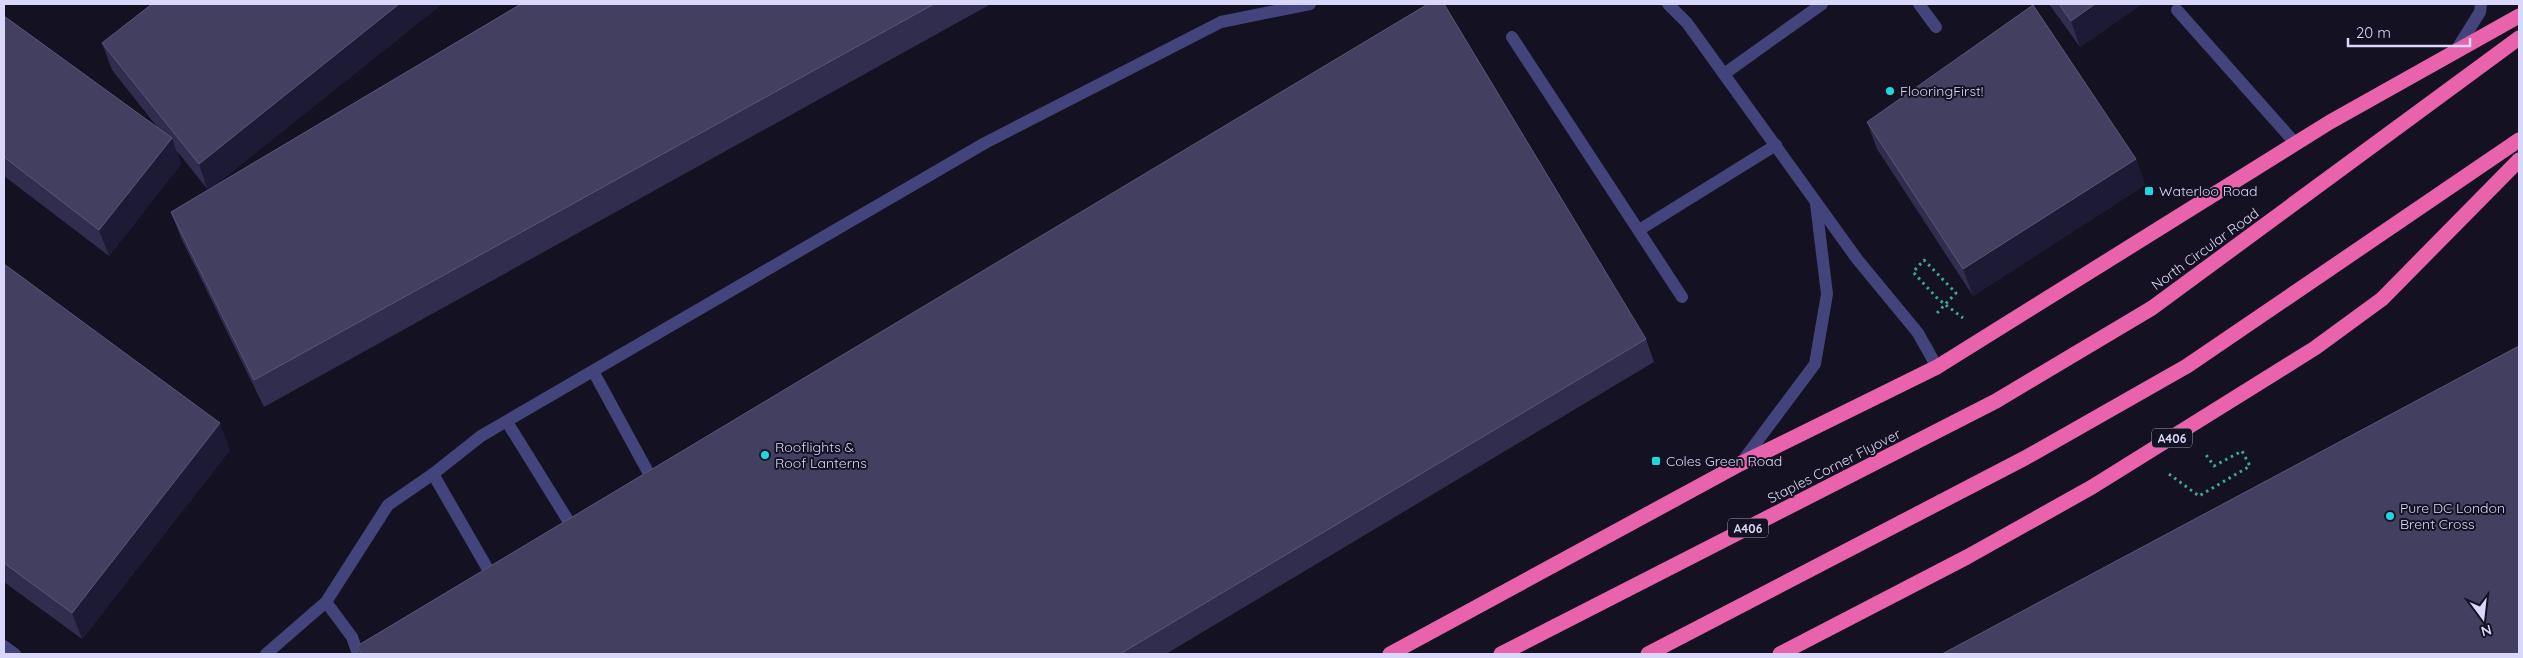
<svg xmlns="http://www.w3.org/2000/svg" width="2523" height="658" font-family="Quicksand,sans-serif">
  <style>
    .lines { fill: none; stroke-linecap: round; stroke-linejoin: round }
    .path { stroke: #3fa699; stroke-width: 3; stroke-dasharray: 2.5 4; stroke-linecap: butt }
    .minor { stroke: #43447b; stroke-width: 12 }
    .highway { stroke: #e963ac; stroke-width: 15 }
    .wall { fill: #312d4e }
    .shaded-wall { fill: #1d1a35 }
    .building { fill: #433f60; stroke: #5b5778 }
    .poi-dot { fill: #1fd7de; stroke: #131122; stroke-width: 2 }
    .labels { text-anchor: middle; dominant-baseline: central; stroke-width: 4; stroke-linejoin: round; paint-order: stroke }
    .shield { fill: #131122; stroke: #9e9cb9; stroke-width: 1 }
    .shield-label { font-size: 12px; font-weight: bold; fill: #dad8fa }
    .poi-label { font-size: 14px; fill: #dad8fa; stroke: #131122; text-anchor: start }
    .street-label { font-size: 14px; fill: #dad8fa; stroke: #131122 }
  </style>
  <rect width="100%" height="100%" fill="#131122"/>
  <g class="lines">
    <g class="path">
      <polyline points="1937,313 1956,293 1924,260 1913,272 1938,299 1963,318"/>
      <polyline points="2169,474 2199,496 2250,466 2242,451 2214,466 2204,452"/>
    </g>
    <g class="minor">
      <polyline points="1668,4 1687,23 1857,259 1918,333 1937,367"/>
      <polyline points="1919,4 1936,27"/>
      <polyline points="2177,10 2296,144"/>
      <polyline points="1512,37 1682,297"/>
      <polyline points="2455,52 2480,12 2481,4"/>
      <polyline points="1724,74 1822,4"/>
      <polyline points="1639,230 1776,145"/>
      <polyline points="593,371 654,483"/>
      <polyline points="507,422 574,530"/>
      <polyline points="1741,463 1815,364 1827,294 1816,204"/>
      <polyline points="433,474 493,578"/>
      <polyline points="326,602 352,637 358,654"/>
      <polyline points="4,646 15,654"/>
      <polyline points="266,654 326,602 388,505 433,474 481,436 985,143 1221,22 1310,4"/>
    </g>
    <g class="highway">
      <polyline points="1390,654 1740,464 1937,367 2330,122 2519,16"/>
      <polyline points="1501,654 1996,401 2152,308 2519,38"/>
      <polyline points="1648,654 2025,458 2187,366 2519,140"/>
      <polyline points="1780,654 1967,557 2092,487 2315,348 2382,299 2519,160"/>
    </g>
  </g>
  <g class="wall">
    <polygon points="152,4 442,4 214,186 521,4 991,4 264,407 181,238 171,212 208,190 177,151 181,164 109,256 4,176 4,16 158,128 112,70 102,43"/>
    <polygon points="2049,4 2142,4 2080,47"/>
    <polygon points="1867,122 2136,159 2145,185 1973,296 1877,149"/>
    <polygon points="4,264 230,450 82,639 4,582"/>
    <polygon points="1646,339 1654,362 1166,654 360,654 357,646"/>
  </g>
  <g class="shaded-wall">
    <polygon points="399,4 442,4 208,191 199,164"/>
    <polygon points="2095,4 2142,4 2080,47 2071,21"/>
    <polygon points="172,138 181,164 109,256 99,230"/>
    <polygon points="2136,159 2145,185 1973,296 1963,269"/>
    <polygon points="220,423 230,450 82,639 72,613"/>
  </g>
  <g class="building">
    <polygon points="152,4 399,4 199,164 102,43"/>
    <polygon points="521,4 934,4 254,380 171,212"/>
    <polygon points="1428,4 1444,4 1646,339 1120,654 362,654 357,646"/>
    <polygon points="2059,4 2095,4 2071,21"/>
    <polygon points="2033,5 2136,159 1963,269 1867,122"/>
    <polygon points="4,16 172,138 99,230 4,157"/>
    <polygon points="4,264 220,423 72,613 4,563"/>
    <polygon points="2519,346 2519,654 1942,654"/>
  </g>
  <g class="poi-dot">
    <circle cx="1890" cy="91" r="5"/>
    <rect x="2144" y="186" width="10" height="10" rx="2.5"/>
    <circle cx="765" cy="455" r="5"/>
    <rect x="1651" y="456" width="10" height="10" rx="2.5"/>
    <circle cx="2390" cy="516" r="5"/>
  </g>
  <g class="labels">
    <g class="shield">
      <rect x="2152" y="428.5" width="40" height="19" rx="4"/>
      <rect x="1728" y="518.5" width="40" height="19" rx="4"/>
    </g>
    <g class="shield-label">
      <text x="2172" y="438">A406</text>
      <text x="1748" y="528">A406</text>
    </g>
    <g class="poi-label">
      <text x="1900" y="91">FlooringFirst!</text>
      <text x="2159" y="191">Waterloo Road</text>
      <text x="775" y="447">Rooflights &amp;<tspan x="775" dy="16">Roof Lanterns</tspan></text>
      <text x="1666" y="461">Coles Green Road</text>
      <text x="2400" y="508">Pure DC London<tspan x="2400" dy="16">Brent Cross</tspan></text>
    </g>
    <g class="street-label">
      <text transform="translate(2205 249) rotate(-36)">North Circular Road</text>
      <text transform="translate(1834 466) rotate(-27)">Staples Corner Flyover</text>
    </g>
  </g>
  <rect width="2523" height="658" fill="none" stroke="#dad8fa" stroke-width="10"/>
  <g transform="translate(2483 618) rotate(165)" stroke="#131122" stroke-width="4" paint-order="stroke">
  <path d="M0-4L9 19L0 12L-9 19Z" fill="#dad8fa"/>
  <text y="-8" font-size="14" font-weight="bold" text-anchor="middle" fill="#dad8fa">N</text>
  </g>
  <path d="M2348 38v8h122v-8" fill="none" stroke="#dad8fa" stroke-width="2.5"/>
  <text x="2356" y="38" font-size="15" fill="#dad8fa" stroke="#131122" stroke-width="4" paint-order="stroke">20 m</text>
</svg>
